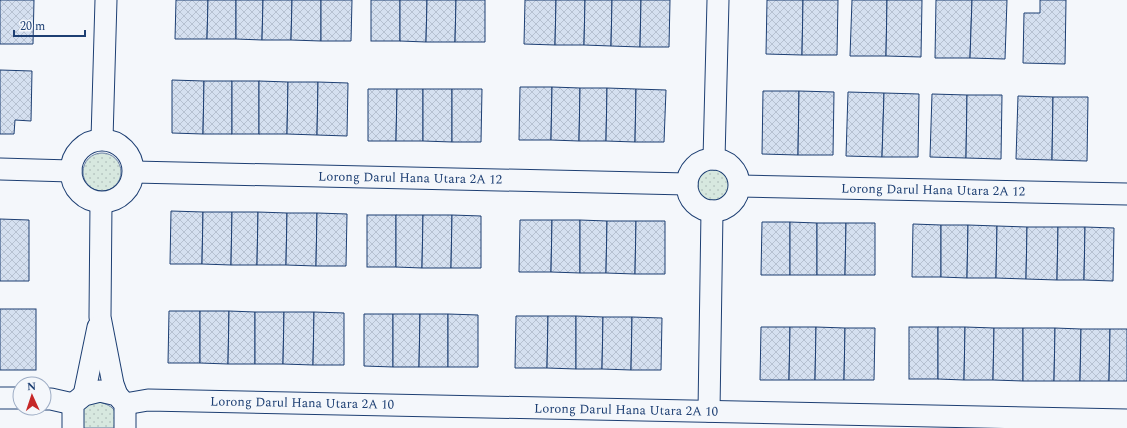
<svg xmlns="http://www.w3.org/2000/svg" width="1127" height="428" font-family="Spectral,serif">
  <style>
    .grass { fill: url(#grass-dots); stroke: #687fa3 }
    .building { fill: url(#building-cross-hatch); stroke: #1d3f73 }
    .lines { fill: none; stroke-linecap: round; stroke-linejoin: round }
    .minor-casing { stroke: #1d3f73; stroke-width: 23 }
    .minor { stroke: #f4f7fb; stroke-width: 21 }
    .labels { text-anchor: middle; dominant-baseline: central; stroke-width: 3; stroke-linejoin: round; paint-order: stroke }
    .street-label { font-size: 13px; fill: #1d3f73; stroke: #f4f7fb }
  </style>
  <defs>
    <pattern id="grass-dots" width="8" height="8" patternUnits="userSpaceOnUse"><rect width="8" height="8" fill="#d7e8df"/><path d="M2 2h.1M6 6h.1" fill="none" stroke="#b8c8c3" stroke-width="1.8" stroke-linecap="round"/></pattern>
    <pattern id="building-cross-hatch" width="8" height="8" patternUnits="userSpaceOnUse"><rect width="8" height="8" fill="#d5e0f0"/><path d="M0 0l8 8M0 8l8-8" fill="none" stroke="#b6c1d1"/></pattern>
  </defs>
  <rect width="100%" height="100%" fill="#f4f7fb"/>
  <g class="grass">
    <circle cx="102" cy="172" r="19"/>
    <circle cx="714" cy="184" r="19"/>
    <path d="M99,402C115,406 118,412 117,428H79L83,408L90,403Z"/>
  </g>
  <g class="building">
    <polygon points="0,0 34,0 33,44 0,44"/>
    <polygon points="176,0 208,0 207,39 175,39"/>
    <polygon points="208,0 236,0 236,39 207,39"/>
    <polygon points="236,0 263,0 262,40 236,39"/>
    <polygon points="263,0 292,0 291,40 262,40"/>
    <polygon points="292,0 321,0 321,41 291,40"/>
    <polygon points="321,0 352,0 351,41 321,41"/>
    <rect x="371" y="0" width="29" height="41"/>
    <polygon points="400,0 427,0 426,42 400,41"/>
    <polygon points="427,0 456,0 455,42 426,42"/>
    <polygon points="456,0 485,0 485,42 455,42"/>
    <polygon points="525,0 556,0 555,45 524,44"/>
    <polygon points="556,0 585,0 584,45 555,45"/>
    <polygon points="585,0 612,0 611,46 584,45"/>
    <polygon points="612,0 641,0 640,47 611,46"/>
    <polygon points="641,0 670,0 669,47 640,47"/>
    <polygon points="767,0 803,0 802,55 766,54"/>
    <polygon points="803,0 838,0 837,55 802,55"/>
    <polygon points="852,0 887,0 886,56 850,56"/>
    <polygon points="887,0 922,0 921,57 886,56"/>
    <polygon points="936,0 972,0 970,58 935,58"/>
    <polygon points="972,0 1007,0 1005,59 970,58"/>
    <polygon points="1040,0 1066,0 1065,64 1023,63 1024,13 1040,13"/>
    <polygon points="0,70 32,71 31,121 15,120 14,134 0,134"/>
    <polygon points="172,80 204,81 203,134 172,133"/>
    <polygon points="204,81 232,81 232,134 203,134"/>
    <rect x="232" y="81" width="27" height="53"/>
    <polygon points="259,81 288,82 287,134 259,134"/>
    <polygon points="288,82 318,82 317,135 287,134"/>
    <polygon points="318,82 348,83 347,136 317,135"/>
    <polygon points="520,87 552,87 551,140 519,140"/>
    <polygon points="552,87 580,88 579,141 551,140"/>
    <polygon points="580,88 607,88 606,141 579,141"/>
    <polygon points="607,88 636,89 635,142 606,141"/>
    <polygon points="368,89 397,89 396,141 368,141"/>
    <polygon points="397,89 423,89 423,141 396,141"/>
    <polygon points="423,89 452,89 452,142 423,141"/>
    <polygon points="452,89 482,89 481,142 452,142"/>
    <polygon points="636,89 666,90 664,142 635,142"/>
    <polygon points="763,91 799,91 798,155 762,154"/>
    <polygon points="799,91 834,92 833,155 798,155"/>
    <polygon points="848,92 884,93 882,157 846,156"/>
    <polygon points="884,93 919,94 918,157 882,157"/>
    <polygon points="932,94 967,95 966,158 930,157"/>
    <polygon points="967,95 1002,95 1001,159 966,158"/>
    <polygon points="1018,96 1053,97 1052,160 1016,159"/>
    <polygon points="1053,97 1088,97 1087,161 1052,160"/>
    <polygon points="171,211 203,212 202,264 170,264"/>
    <polygon points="203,212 232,212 231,265 202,264"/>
    <polygon points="232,212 258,212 257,265 231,265"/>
    <polygon points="258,212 287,213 286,265 257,265"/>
    <polygon points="287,213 317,213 316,266 286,265"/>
    <polygon points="317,213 347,214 346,266 316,266"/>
    <rect x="367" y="215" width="29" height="52"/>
    <polygon points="396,215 423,215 422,268 396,267"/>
    <polygon points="423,215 452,215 451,268 422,268"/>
    <polygon points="452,215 481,216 481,268 451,268"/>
    <polygon points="0,219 29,220 29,281 0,281"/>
    <polygon points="520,220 552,220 551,272 519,272"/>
    <polygon points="552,220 580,220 580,273 551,272"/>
    <polygon points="580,220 607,221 606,273 580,273"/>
    <polygon points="607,221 636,221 635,274 606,273"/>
    <polygon points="636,221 665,221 665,274 635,274"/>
    <polygon points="762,222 790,222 790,275 761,275"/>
    <polygon points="790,222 817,223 817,275 790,275"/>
    <polygon points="817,223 846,223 845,275 817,275"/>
    <polygon points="846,223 875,223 875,275 845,275"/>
    <polygon points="913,224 941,225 941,277 912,277"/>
    <polygon points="941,225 968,225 967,278 941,277"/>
    <polygon points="968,225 997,226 996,278 967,278"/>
    <polygon points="997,226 1027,227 1026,279 996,278"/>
    <polygon points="1027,227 1058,227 1057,280 1026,279"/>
    <polygon points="1058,227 1085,227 1084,280 1057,280"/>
    <polygon points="1085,227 1114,228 1113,281 1084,280"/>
    <rect x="0" y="309" width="36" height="61"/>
    <polygon points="169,311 200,311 200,363 168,363"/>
    <polygon points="200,311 229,311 228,364 200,363"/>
    <polygon points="229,311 255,312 255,364 228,364"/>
    <polygon points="255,312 284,312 283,364 255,364"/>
    <polygon points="284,312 314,312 313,365 283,364"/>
    <polygon points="314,312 344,313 344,365 313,365"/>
    <polygon points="364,314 393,314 393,367 364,366"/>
    <polygon points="393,314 420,314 419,367 393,367"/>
    <polygon points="420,314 448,314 448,367 419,367"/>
    <polygon points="448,314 478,315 478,367 448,367"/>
    <polygon points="516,316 548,316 547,368 515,368"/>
    <polygon points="548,316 576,316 576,369 547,368"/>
    <polygon points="576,316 603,317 602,369 576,369"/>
    <polygon points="603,317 632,317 631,370 602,369"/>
    <polygon points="632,317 662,318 661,370 631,370"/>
    <polygon points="761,327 790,327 789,380 760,380"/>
    <polygon points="790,327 816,327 815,380 789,380"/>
    <polygon points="816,327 845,328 844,380 815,380"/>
    <rect x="909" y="327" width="29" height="52"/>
    <polygon points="938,327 965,327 964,380 938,379"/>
    <polygon points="965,327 994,328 993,380 964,380"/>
    <polygon points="845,328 875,328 874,380 844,380"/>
    <polygon points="994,328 1023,328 1023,381 993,380"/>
    <polygon points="1023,328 1055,328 1054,381 1023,381"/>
    <polygon points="1055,328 1081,329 1080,381 1054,381"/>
    <polygon points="1081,329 1110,329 1109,381 1080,381"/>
    <polygon points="1110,329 1127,329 1127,381 1109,381"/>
  </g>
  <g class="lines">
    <g class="minor-casing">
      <g id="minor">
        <polyline points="102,139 106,0"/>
        <circle cx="102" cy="171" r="31"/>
        <circle cx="713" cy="185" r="26"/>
        <polyline points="714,159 718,0"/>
        <polyline points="0,169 71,171"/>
        <polyline points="134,172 687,184"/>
        <polyline points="740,186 1127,194"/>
        <polyline points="101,203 100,317 113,384 117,395"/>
        <polyline points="84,395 98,327"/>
        <polyline points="0,398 20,398"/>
        <polyline points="44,399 51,399 73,404"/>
        <polyline points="125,404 148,400 1127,420"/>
        <polyline points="709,411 712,211"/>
        <polyline points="73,428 73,404 84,395 100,391 117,395 125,404 125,428"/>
      </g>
    </g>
    <use href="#minor" class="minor"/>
  </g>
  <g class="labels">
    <g class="street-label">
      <text transform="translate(410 178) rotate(1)">Lorong Darul Hana Utara 2A 12</text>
      <text transform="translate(933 190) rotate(1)">Lorong Darul Hana Utara 2A 12</text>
      <text transform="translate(302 403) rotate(1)">Lorong Darul Hana Utara 2A 10</text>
      <text transform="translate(626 410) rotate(1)">Lorong Darul Hana Utara 2A 10</text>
    </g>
  </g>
  <g transform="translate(32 396) rotate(357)"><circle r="19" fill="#f4f7fb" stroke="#9eadc5"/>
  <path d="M0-3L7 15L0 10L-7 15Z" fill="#c62828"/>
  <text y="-6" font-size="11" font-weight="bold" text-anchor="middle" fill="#1d3f73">N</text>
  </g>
  <path d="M14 30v6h71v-6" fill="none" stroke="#1d3f73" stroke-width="2"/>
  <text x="20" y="30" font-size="12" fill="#1d3f73" stroke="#f4f7fb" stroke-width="3" paint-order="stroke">20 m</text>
</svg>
